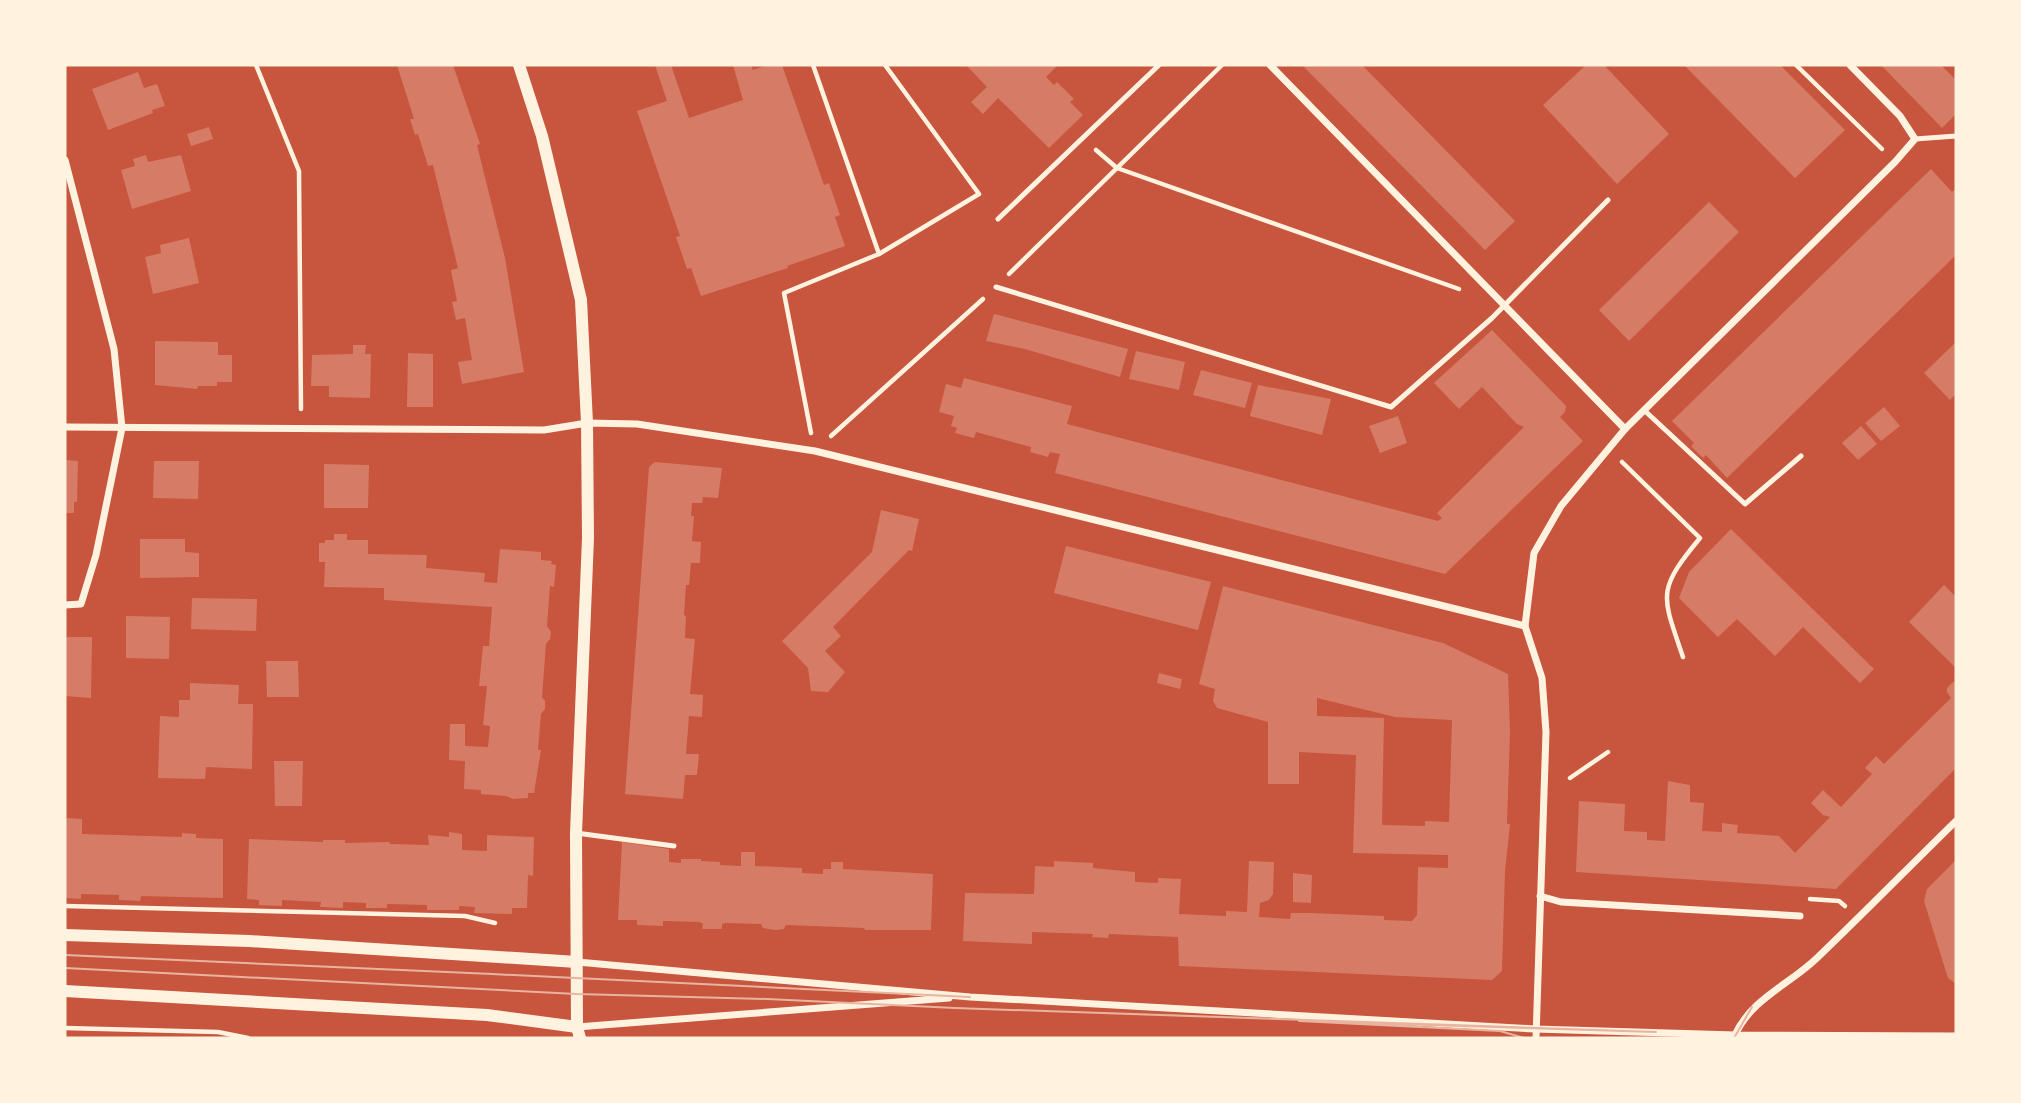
<svg xmlns="http://www.w3.org/2000/svg" width="2021" height="1103" font-family="Spectral,serif">
  <style>
    .building { fill: #d67c66; fill-rule: evenodd }
    .lines { fill: none; stroke-linecap: round; stroke-linejoin: round }
    .path { stroke: #fff3e0; stroke-width: 4.5 }
    .service { stroke: #fff3e0; stroke-width: 5 }
    .minor { stroke: #fff3e0; stroke-width: 7 }
    .tertiary { stroke: #fff3e0; stroke-width: 12 }
    .tram { stroke: #e9b49f; stroke-width: 2 }
  </style>
  <rect width="100%" height="100%" fill="#c8553d"/>
  <g class="building">
    <polygon points="397,65 453,65 480,144 477,145 505,258 524,372 462,384 458,362 472,360 465,318 456,320 452,302 457,301 451,270 458,268 433,165 428,166 418,134 415,135 410,119 414,119"/>
    <polygon points="655,65 671,65 689,118 743,100 733,65 751,65 753,70 768,65 782,65 824,185 829,183 840,215 835,217 845,246 787,266 788,268 701,296 691,268 687,269 676,237 680,236 637,111 667,101"/>
    <polygon points="966,65 1058,65 1046,77 1054,85 1057,82 1074,99 1070,102 1083,115 1049,148 998,98 983,114 971,102 987,87"/>
    <polygon points="1302,65 1362,65 1515,221 1485,250"/>
    <polygon points="1586,65 1604,65 1669,134 1617,184 1543,105"/>
    <polygon points="1684,65 1780,65 1845,130 1795,178"/>
    <polygon points="1881,65 1941,65 1956,80 1956,114 1942,128"/>
    <polygon points="138,72 144,88 157,84 165,106 152,110 153,113 108,130 92,89"/>
    <polygon points="209,127 213,139 191,146 187,134"/>
    <polygon points="146,155 148,162 181,155 191,191 132,209 121,170 135,166 133,159"/>
    <polygon points="1931,169 1952,192 1954,190 1956,192 1956,255 1727,478 1706,455 1703,458 1691,446 1694,443 1672,421"/>
    <polygon points="1709,202 1739,232 1629,341 1599,310"/>
    <polygon points="189,238 199,283 153,294 145,257 161,253 160,245"/>
    <polygon points="994,314 1128,349 1120,377 1025,349 986,341"/>
    <polygon points="1492,330 1566,406 1565,412 1560,417 1583,441 1445,574 1055,473 1060,454 1050,452 1048,457 1030,452 1031,447 976,432 974,438 955,433 957,428 951,426 954,416 939,412 946,384 961,388 964,378 1072,406 1067,424 1438,521 1442,518 1437,513 1524,427 1517,424 1482,387 1459,409 1434,383"/>
    <polygon points="155,341 218,342 218,355 232,355 232,382 217,382 217,386 198,386 197,389 155,385"/>
    <polygon points="1956,342 1956,394 1950,400 1924,373"/>
    <polygon points="353,345 366,345 365,354 371,354 370,398 329,397 329,386 311,386 312,355 353,354"/>
    <polygon points="1136,351 1185,362 1179,390 1129,379"/>
    <polygon points="408,353 433,354 433,407 407,407"/>
    <polygon points="1201,370 1252,383 1245,408 1193,395"/>
    <polygon points="1258,385 1331,399 1322,435 1250,416"/>
    <polygon points="1884,407 1900,426 1881,441 1865,423"/>
    <polygon points="1398,416 1407,443 1380,453 1369,426"/>
    <polygon points="1861,426 1877,444 1858,460 1842,443"/>
    <polygon points="65,460 78,461 77,502 74,502 74,513 65,513"/>
    <polygon points="154,461 199,461 198,499 153,498"/>
    <polygon points="655,462 722,468 718,498 703,497 702,503 692,503 691,516 694,516 692,541 701,542 700,563 691,563 689,585 686,585 684,615 686,616 685,638 695,639 690,694 703,695 702,717 689,716 686,754 699,754 697,775 685,775 683,799 625,794 649,467"/>
    <polygon points="324,464 369,465 368,508 324,508"/>
    <polygon points="881,510 919,519 912,551 909,550 833,627 841,636 825,651 845,672 828,692 811,691 808,668 782,641 872,552"/>
    <polygon points="1731,529 1874,669 1860,683 1803,627 1775,656 1737,619 1718,637 1679,598 1689,572"/>
    <polygon points="334,534 347,534 347,540 368,540 368,554 427,555 426,568 485,573 484,582 497,583 500,549 541,552 541,560 552,561 551,564 556,565 554,587 550,586 547,626 551,632 550,639 546,644 542,697 545,701 545,709 541,714 538,750 541,750 534,793 528,793 528,798 513,799 506,796 481,794 481,790 464,789 465,761 449,760 450,724 465,724 465,746 488,747 490,726 483,725 487,686 479,686 483,646 489,646 492,607 384,600 384,588 324,587 325,562 319,562 319,543 325,543 325,540 334,540"/>
    <polygon points="140,539 185,539 185,552 199,553 199,577 140,578"/>
    <polygon points="1066,546 1211,582 1198,630 1054,593"/>
    <polygon points="1944,585 1956,597 1956,668 1909,622"/>
    <path d="M1223,586L1443,643L1508,674L1510,732L1507,824H1510L1505,871L1502,971L1492,980L1179,966L1178,937L1109,934L1108,938L1092,937L1093,934L1032,932V944L963,941L965,893L1034,894L1035,866L1054,867V861L1093,863V868L1135,872V882L1158,883V878L1181,879L1179,914L1226,916V911L1247,912L1249,861L1274,862L1273,894L1269,900L1260,903L1259,917L1290,919L1291,913H1310L1384,916V920L1412,921L1417,915L1418,867L1448,868V855L1353,853L1356,755L1299,752V784H1268V722L1217,708L1213,701L1215,689L1199,684ZM1317,698L1395,717L1452,720L1449,822L1425,821V826L1382,825L1384,718L1317,716Z"/>
    <polygon points="192,598 257,599 256,631 191,629"/>
    <polygon points="126,616 170,617 169,659 126,658"/>
    <polygon points="65,637 92,637 91,698 65,696"/>
    <polygon points="266,661 298,661 299,697 267,697"/>
    <polygon points="1159,673 1182,679 1180,689 1157,683"/>
    <polygon points="1953,682 1956,682 1956,768 1836,889 1576,872 1579,801 1625,804 1624,831 1647,832 1647,840 1665,841 1668,781 1690,785 1690,802 1704,803 1702,831 1722,832 1722,823 1738,825 1737,833 1779,836 1795,853 1830,817 1823,815 1811,803 1823,790 1841,807 1872,774 1865,768 1876,756 1884,764 1951,698 1947,692 1947,688"/>
    <polygon points="190,683 239,685 238,704 253,704 252,769 206,767 205,779 158,778 160,716 179,717 179,700 190,700"/>
    <polygon points="274,761 303,761 302,806 275,806"/>
    <polygon points="65,818 82,819 82,834 182,837 182,833 196,834 196,838 223,839 223,898 141,896 140,901 119,900 119,895 81,894 81,899 65,898"/>
    <polygon points="449,832 462,834 462,850 487,851 487,835 534,837 533,876 528,875 527,908 512,908 512,914 474,913 475,907 459,906 459,910 427,910 427,905 387,904 387,908 366,908 366,903 343,902 343,908 320,907 321,902 282,900 282,906 259,905 259,900 247,899 249,839 323,842 323,840 345,840 345,843 389,842 390,844 429,845 428,835 449,837"/>
    <polygon points="622,842 669,849 669,862 681,863 681,859 701,859 701,861 720,862 720,865 741,866 741,852 755,852 755,866 802,868 802,873 823,874 823,869 831,869 831,862 843,862 843,869 933,874 931,930 865,930 864,928 786,925 784,929 775,930 763,928 761,924 725,923 722,924 722,929 702,929 703,924 700,922 663,921 663,926 637,925 637,920 618,920"/>
    <polygon points="1956,860 1956,984 1948,978 1924,901 1927,889"/>
    <polygon points="1293,873 1312,875 1311,903 1293,902"/>
  </g>
  <g class="lines">
    <g class="path">
      <polyline points="256,65 299,171 301,409"/>
      <polyline points="1796,65 1882,149"/>
      <polyline points="1096,150 1117,168 1459,289"/>
      <polyline points="879,254 979,194 885,65"/>
      <polyline points="1009,274 1222,65"/>
      <polyline points="811,433 784,293 879,254 813,65"/>
      <polyline points="831,436 983,299"/>
      <path d="M1622,462L1700,538C1656,591 1662,595 1683,657"/>
      <polyline points="1570,778 1608,752"/>
      <polyline points="1810,899 1839,901 1845,906"/>
      <polyline points="65,906 465,916 495,923"/>
      <polyline points="65,1028 218,1032 248,1038"/>
    </g>
    <g class="service">
      <polyline points="1915,139 1956,136"/>
      <polyline points="998,219 1159,65"/>
      <polyline points="996,287 1391,407 1492,318 1608,200"/>
      <polyline points="1644,410 1745,504 1801,456"/>
      <polyline points="576,833 674,846"/>
    </g>
    <g class="minor">
      <polyline points="1270,65 1625,429"/>
      <polyline points="65,160 114,349 122,428 96,555 81,604 65,605"/>
      <polyline points="65,427 544,430 587,423 637,424 815,451 1525,626"/>
      <polyline points="1540,896 1561,902 1800,916"/>
      <polyline points="577,962 970,997 1535,1029 1735,1035 1956,1036"/>
      <polyline points="577,1027 949,998"/>
      <path d="M1735,1035C1752,998 1789,985 1817,958C1864,913 1909,867 1956,821"/>
      <polyline points="1536,1038 1546,732 1542,678 1525,626 1534,553 1561,506 1625,429 1895,162 1915,139 1900,116 1850,65"/>
    </g>
    <g class="tertiary">
      <polyline points="519,65 542,136 581,300 587,423 588,538 576,833 577,1027 580,1038"/>
      <polyline points="65,935 249,941 577,962"/>
      <polyline points="65,991 487,1015 577,1027"/>
    </g>
    <g class="tram">
      <path d="M65,955C367,967 668,983 970,997"/>
      <polyline points="65,968 577,994 767,999 955,1008 1656,1032 1299,1021 1500,1031 1524,1038"/>
      <polyline points="1734,1038 1752,1007"/>
    </g>
  </g>
  <rect width="2021" height="1103" fill="none" stroke="#fff3e0" stroke-width="133"/>
</svg>
